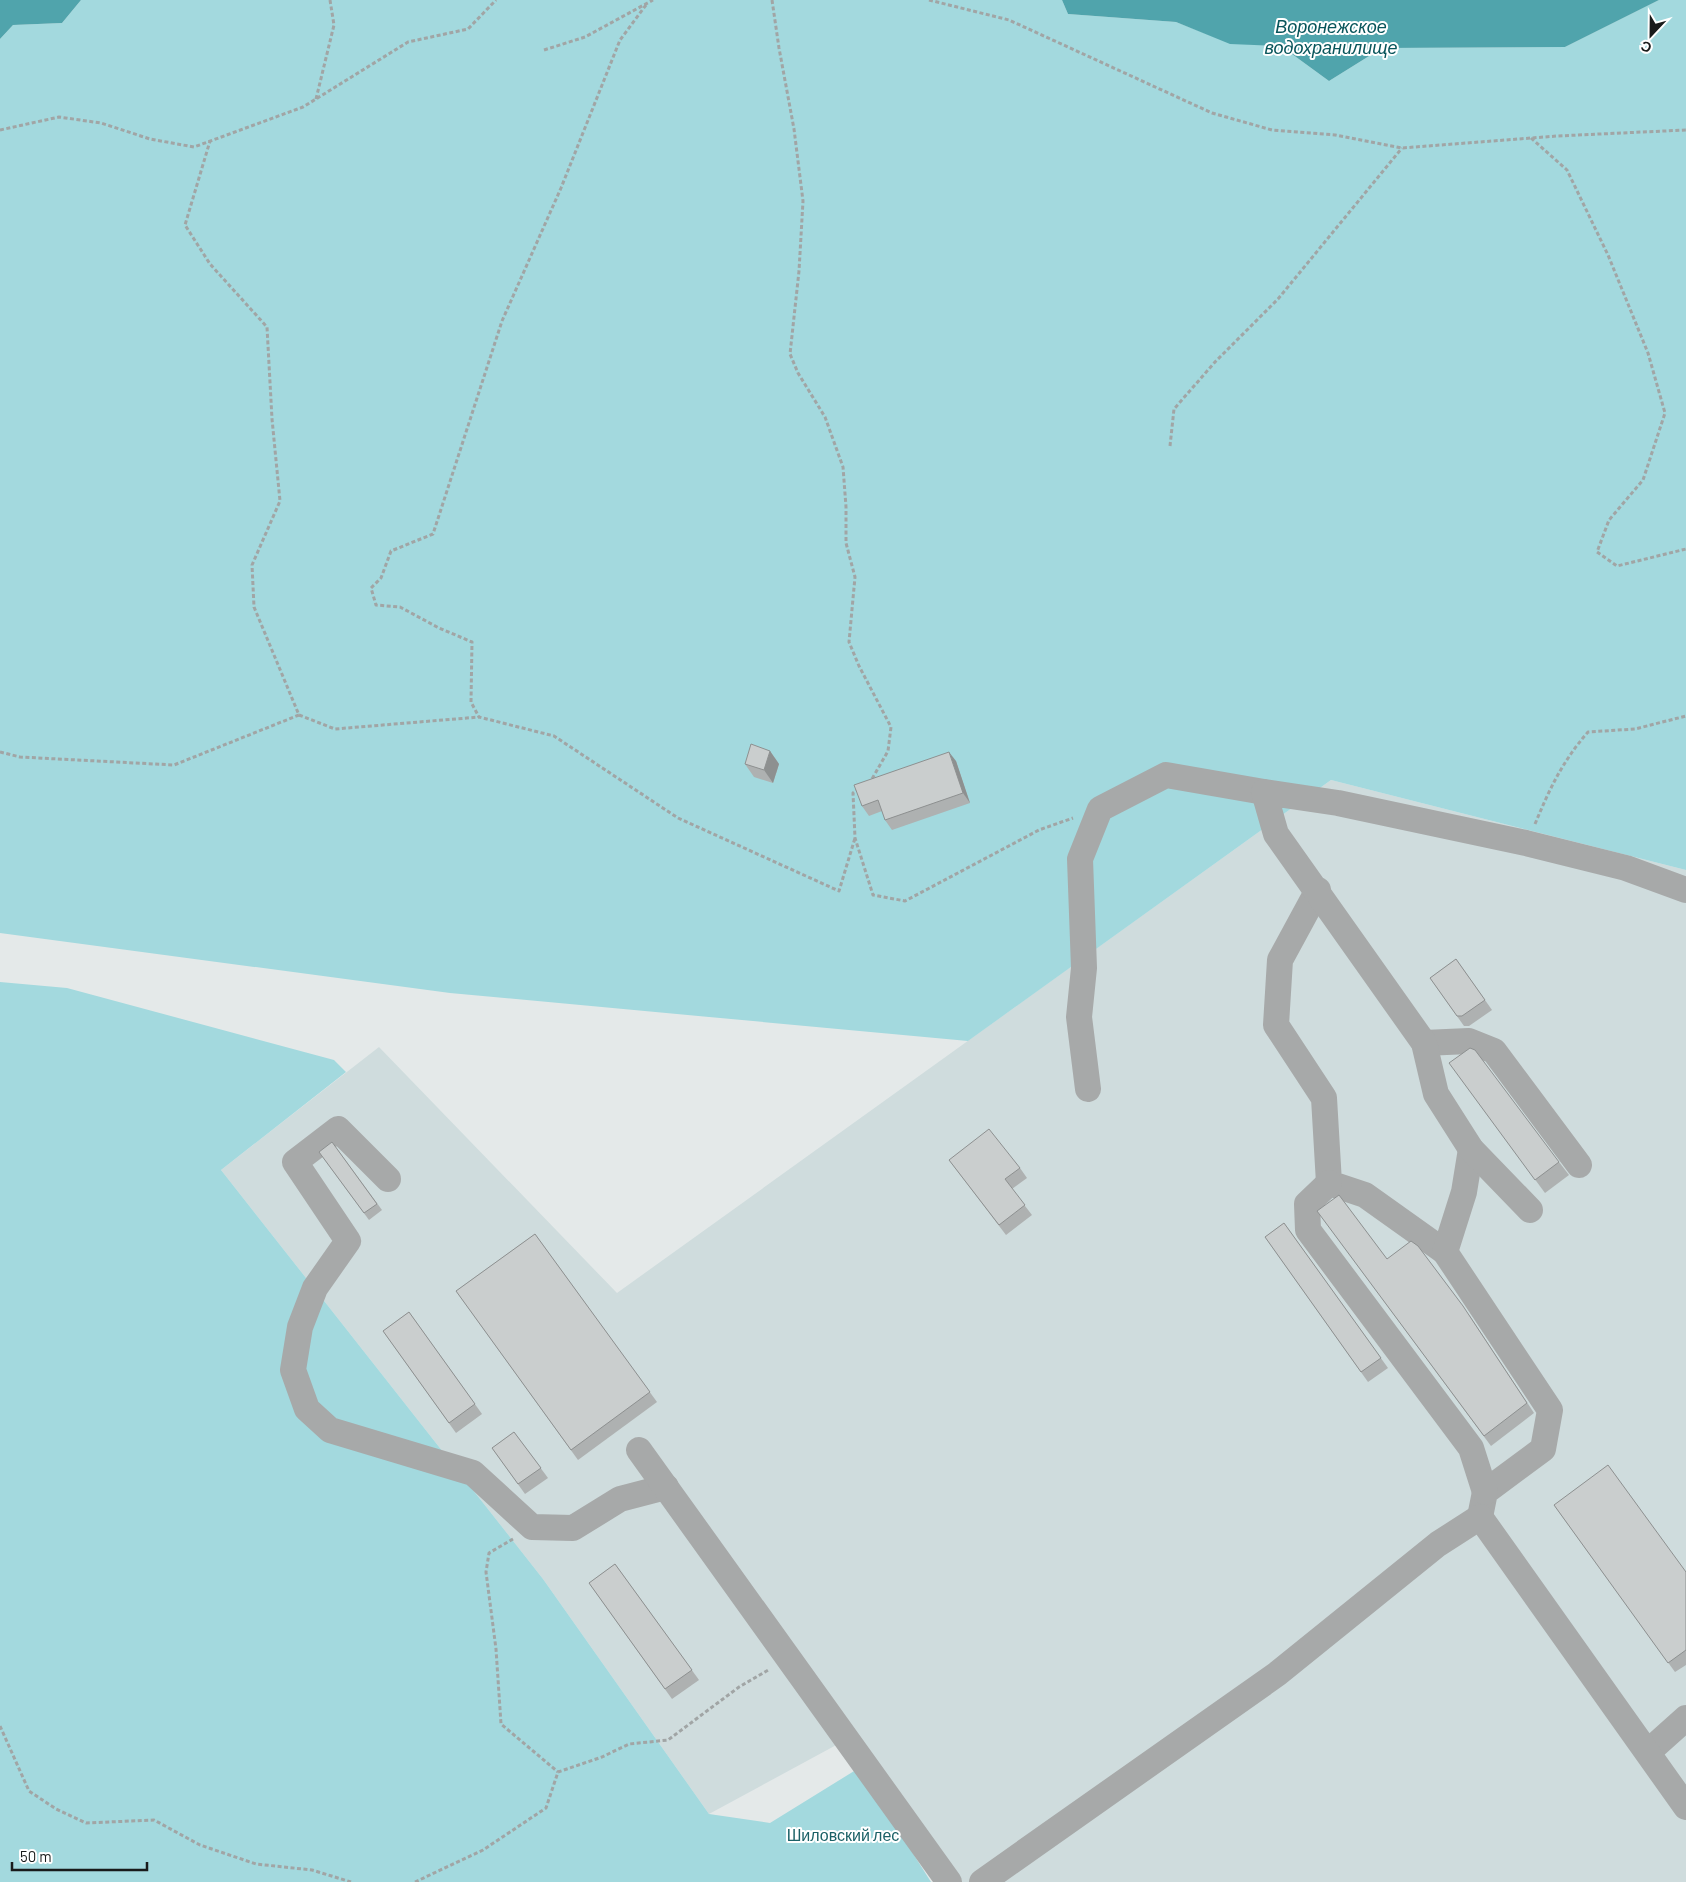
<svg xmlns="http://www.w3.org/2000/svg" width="1686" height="1882" font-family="Barlow,sans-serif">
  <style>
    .built { fill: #cfdcdd }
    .green { fill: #a3d9de }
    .water { fill: #50a4ac }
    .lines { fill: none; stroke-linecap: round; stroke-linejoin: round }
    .path { stroke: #a1a5a5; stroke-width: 3; stroke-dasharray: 4 2.5; stroke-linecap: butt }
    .minor { stroke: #a7a9a9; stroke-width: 26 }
    .wall { fill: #aeb1b1 }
    .shaded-wall { fill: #8d9090 }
    .building { fill: #cacece; stroke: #8d9090 }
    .labels { text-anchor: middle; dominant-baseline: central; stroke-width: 4; stroke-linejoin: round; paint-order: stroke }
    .park-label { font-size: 16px; fill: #1b6167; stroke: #fff }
    .water-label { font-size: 18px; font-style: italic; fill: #08555b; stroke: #fff }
  </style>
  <rect width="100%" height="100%" fill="#e4e9e9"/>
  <polygon class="built" points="1331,780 1686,870 1686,1882 941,1882 840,1743 709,1814 543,1579 221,1170 379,1047 617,1293"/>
  <g class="green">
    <polygon points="81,0 1062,0 1068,14 1176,22 1230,43 1281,46 1329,81 1382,48 1565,47 1659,0 1686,0 1686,870 1331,780 968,1041 450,993 0,933 0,39 13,25 62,23"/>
    <polygon points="0,982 67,988 334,1060 346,1072 221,1170 543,1579 709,1814 770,1823 859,1768 931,1882 0,1882"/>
  </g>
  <g class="water">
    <polygon points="0,0 81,0 62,23 13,25 0,39"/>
    <polygon points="1062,0 1659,0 1565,47 1382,48 1329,81 1281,46 1230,44 1176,22 1068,14"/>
  </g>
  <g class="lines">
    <g class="path">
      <polyline points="772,0 779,48 794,129 803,201 799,271 790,354 798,373 825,417 843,467 846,507 846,543 855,577 849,642 859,666 891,727 888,751 872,779"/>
      <polyline points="929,0 1009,20 1212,113 1272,130 1335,135 1402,148 1557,136 1686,130"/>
      <polyline points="646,5 620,40 561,188 502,321 433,534 391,551 381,578 371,588 376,605 400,607 439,628 472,642 471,702 479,717 554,736 678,818 839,891 855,838"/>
      <polyline points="544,50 585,37 653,0"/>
      <polyline points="316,99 334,25 330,0"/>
      <polyline points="0,130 59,117 101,123 150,139 194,147 303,107 408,42 468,29 496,0"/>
      <polyline points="1531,138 1567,170 1608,255 1648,353 1665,413 1643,480 1609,520 1597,552 1617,566 1686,549"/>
      <polyline points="1170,446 1174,409 1215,362 1278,299 1402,148"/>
      <polyline points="299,715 335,729 479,717"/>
      <polyline points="0,752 20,757 174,765 299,715 254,607 252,565 280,501 272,419 267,327 210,264 185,225 210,141"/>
      <polyline points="859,788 853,793 855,838 873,895 905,901 1039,830 1073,818"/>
      <path d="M1535,824C1550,788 1562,762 1588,732L1635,729L1686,716"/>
      <polyline points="513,1539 489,1553 486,1572 496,1649 501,1724 558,1772"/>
      <polyline points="0,1726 29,1791 56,1809 86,1823 154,1820 200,1845 256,1864 312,1870 351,1882"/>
      <polyline points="415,1882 483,1850 546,1808 558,1772 602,1757 629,1744 668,1740 739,1687 770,1669"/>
    </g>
    <g class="minor">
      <polyline points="1318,890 1280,960 1276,1025 1324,1098 1329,1183 1365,1195 1445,1252"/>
      <polyline points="1424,1043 1469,1041 1494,1051 1579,1165"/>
      <polyline points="1088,1089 1079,1017 1084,968 1080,859 1100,809 1166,775 1264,792"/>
      <polyline points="1471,1149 1464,1192 1445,1252 1550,1410 1543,1449 1485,1492 1480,1517"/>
      <polyline points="388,1179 338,1129 295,1162 348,1241 315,1288 300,1327 293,1370 307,1409 330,1430 473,1473 532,1527 573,1528 620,1499 666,1487"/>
      <polyline points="1329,1183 1307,1204 1308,1230 1471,1448 1485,1492"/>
      <polyline points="1530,1210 1471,1149 1436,1094 1424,1043 1276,834 1264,792 1338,803 1526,843 1626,868 1686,890"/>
      <polyline points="639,1450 949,1882"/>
      <polyline points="1648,1752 1686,1718"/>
      <polyline points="982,1882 1277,1674 1438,1544 1480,1517 1686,1807"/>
    </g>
  </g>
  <g class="wall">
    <polygon points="770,751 779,764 773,783 754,777 745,764"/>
    <polygon points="956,761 970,803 892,830 885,820 882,811 869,816 862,806"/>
    <polygon points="1456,959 1492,1010 1469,1026 1464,1026 1430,978"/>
    <polygon points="1459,1076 1559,1162 1569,1175 1545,1193"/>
    <polygon points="332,1142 382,1210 369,1220 319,1152"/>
    <polygon points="949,1160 1020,1168 1027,1178 1012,1189 1032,1215 1006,1235"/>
    <polygon points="1324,1220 1387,1259 1470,1316 1534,1413 1491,1446"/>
    <polygon points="1284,1223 1388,1368 1368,1382 1265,1237"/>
    <polygon points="535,1234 657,1402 578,1460 456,1291"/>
    <polygon points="409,1312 482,1414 456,1433 383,1331"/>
    <polygon points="514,1432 548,1478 525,1494 492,1448"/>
    <polygon points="1554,1505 1686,1572 1686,1665 1675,1672"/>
    <polygon points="615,1564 699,1680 672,1699 589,1583"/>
  </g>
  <g class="shaded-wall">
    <polygon points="770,751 779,764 773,783 764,770"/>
    <polygon points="949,752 956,761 970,803 963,793"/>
  </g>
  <g class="building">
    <polygon points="751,744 770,751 764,770 745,764"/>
    <polygon points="949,752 963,793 885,820 878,800 862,806 854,785"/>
    <polygon points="1456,959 1485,1000 1462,1016 1457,1016 1430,978"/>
    <polygon points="1470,1048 1475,1050 1559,1162 1535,1180 1449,1063"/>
    <polygon points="989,1129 1020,1168 1005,1179 1025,1205 999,1225 949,1160"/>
    <polygon points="332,1142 377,1204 364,1213 319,1152"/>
    <polygon points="1339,1195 1387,1259 1411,1241 1418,1246 1463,1306 1527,1403 1484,1436 1317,1211"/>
    <polygon points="1284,1223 1381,1358 1361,1372 1265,1237"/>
    <polygon points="535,1234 650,1392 571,1450 456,1291"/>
    <polygon points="409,1312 475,1404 449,1423 383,1331"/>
    <polygon points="514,1432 541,1468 518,1484 492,1448"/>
    <polygon points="1608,1465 1686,1572 1686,1650 1668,1663 1554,1505"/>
    <polygon points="615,1564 692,1670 665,1689 589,1583"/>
  </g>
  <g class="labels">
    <g class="park-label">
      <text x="843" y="1834">Шиловский лес</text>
    </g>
    <g class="water-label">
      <text x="1331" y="26">Воронежское<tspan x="1331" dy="21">водохранилище</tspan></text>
    </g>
  </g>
  <g transform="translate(1651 35) rotate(202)" stroke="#ffffff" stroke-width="4" paint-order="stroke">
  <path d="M0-4L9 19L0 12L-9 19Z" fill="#191b1b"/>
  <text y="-8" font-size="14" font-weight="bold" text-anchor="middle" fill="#191b1b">С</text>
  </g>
  <path d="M12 1862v8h135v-8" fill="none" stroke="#191b1b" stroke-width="2.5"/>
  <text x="20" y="1862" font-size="15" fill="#191b1b" stroke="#ffffff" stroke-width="4" paint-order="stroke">50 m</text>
</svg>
